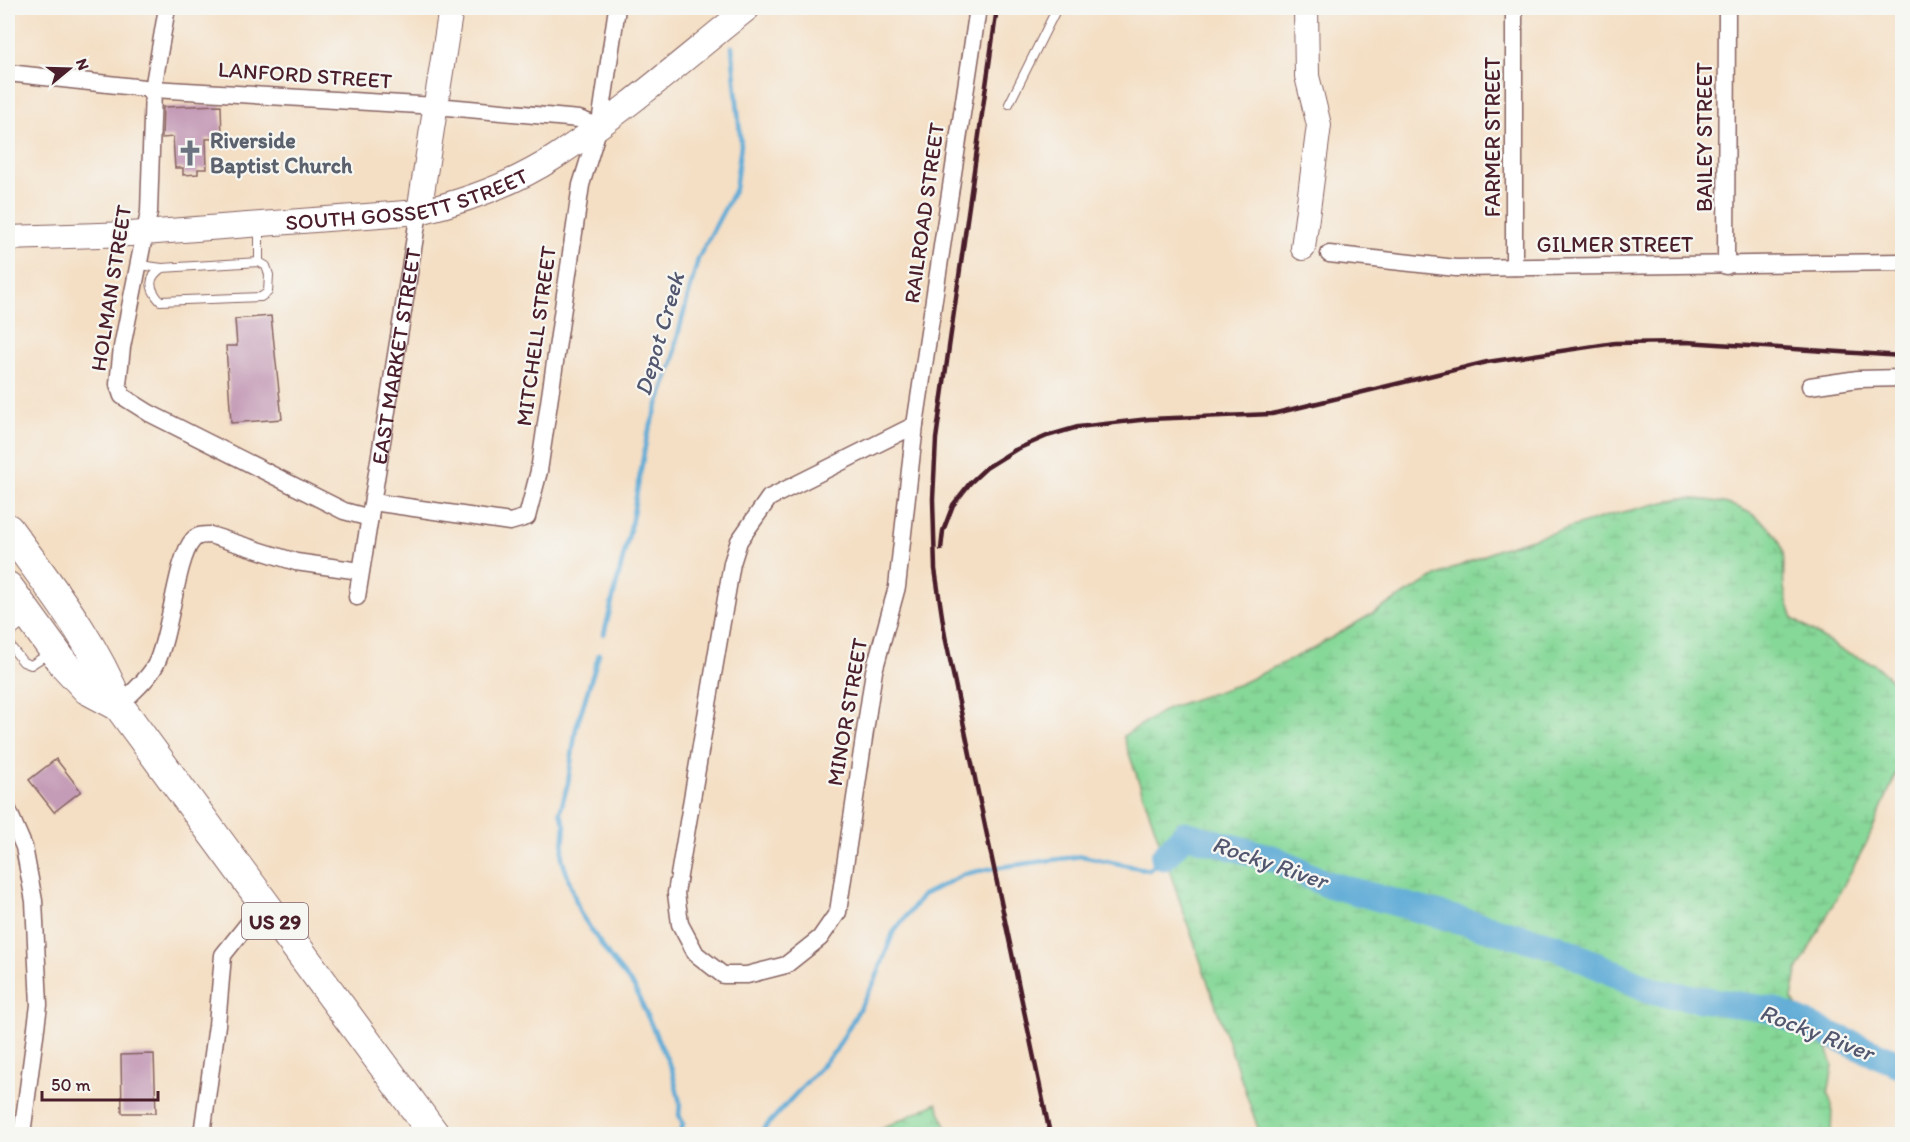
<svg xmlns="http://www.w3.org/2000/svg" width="1910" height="1142" font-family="Itim,sans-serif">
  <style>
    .wetland { fill: url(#wetland-marsh); stroke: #687c62; stroke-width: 1.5 }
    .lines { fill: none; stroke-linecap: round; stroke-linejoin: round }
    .stream { stroke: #5daad6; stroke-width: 4.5 }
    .river { stroke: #5daad6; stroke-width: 27 }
    .building { fill: #c59cb7 }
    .lane-casing { stroke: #866261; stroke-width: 10 }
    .street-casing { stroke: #866261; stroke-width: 19 }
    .secondary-casing { stroke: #866261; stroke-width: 26 }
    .highway-casing { stroke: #866261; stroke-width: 32 }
    .lane { stroke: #fff; stroke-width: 8 }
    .street { stroke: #fff; stroke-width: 16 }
    .secondary { stroke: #fff; stroke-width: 24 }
    .highway { stroke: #fff; stroke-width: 30 }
    .rail { stroke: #4a1f2b; stroke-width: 4.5 }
    .labels { text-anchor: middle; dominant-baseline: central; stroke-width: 4.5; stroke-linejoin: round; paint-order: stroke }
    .shield { fill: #f6f6f2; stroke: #7e6067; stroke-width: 1.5 }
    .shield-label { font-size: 21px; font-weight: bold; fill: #4a1f2b }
    .street-label { font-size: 22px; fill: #4a1f2b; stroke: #f6f6f2 }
    .worship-label { font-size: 22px; font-weight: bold; fill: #5b616d; stroke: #f6f6f2; text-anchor: start }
    .water-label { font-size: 24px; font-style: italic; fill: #52576f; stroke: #f6f6f2 }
  </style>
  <defs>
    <pattern id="wetland-marsh" width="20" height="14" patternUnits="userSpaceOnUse" patternTransform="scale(1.5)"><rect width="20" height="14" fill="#86d898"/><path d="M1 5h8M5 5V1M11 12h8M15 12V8" fill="none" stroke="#75b983"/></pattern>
  </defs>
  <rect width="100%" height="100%" fill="#f6f6f2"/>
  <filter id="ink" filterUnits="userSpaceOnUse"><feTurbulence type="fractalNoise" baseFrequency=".0167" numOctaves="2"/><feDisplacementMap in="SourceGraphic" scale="12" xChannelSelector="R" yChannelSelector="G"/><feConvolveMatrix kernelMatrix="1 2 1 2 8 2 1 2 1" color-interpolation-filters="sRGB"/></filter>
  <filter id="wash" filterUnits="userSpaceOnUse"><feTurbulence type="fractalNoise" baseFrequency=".008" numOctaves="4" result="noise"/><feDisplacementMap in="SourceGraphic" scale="24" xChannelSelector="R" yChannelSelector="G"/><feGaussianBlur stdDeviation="1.35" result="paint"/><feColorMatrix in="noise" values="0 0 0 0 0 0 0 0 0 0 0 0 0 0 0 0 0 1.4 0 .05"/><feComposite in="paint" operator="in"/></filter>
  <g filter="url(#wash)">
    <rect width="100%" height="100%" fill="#f4dfc4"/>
    <g class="wetland">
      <path d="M1681,498C1717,499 1759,506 1779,541C1787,555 1782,573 1784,587C1785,598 1790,609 1793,619L1841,650L1874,664L1897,685L1902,720V760L1867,842L1797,971L1792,999L1817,1038L1825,1042L1833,1066L1828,1094L1832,1105L1831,1134H1260L1123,736L1168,708L1240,684L1312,649L1438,575L1499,549L1611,515Z"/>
      <polygon points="937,1103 949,1134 873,1134 879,1130"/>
    </g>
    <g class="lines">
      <g class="stream">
        <polyline points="604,634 630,530 647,436 674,359 676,342 698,259 735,189 741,145 732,47"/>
        <polyline points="599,654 576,728 568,783 560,812 565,825 562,859 580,913 611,959 634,987 672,1070 680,1103 679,1115 683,1124 680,1134"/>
        <polyline points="759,1134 836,1050 875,981 893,933 923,895 965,874 993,868 1082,856 1149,870 1164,857"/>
      </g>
      <polyline class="river" points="1164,857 1185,834 1275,859 1324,883 1557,947 1655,992 1772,1010 1902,1065"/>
    </g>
    <g id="blocks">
      <g class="building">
        <polygon points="221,105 222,138 206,139 207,169 198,169 198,174 183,175 183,168 175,168 173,137 162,138 163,107"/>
        <polygon points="271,316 282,419 231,423 226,346 237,346 235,319"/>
        <polygon points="56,759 81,791 54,812 29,780"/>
        <polygon points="154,1054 156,1113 122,1113 121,1055"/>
      </g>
    </g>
  </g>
  <g filter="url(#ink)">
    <use href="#blocks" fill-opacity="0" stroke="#866261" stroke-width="1.5"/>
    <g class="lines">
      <g class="lane-casing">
        <g id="lane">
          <polyline points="1009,104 1057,8"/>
          <path d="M259,262L266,266L269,275L268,292L261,297L160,301C149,288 147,278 162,268Z"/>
          <polyline points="259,262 259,226"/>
          <polyline points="140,265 162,268"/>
          <polyline points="8,635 26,621"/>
          <polyline points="8,643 23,662 31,665 51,652"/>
        </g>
      </g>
      <g class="street-casing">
        <g id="street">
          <polyline points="167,8 153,89 149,212 122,347 118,384 122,396 149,413 344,511 370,518"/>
          <polyline points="8,73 153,89 436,106 579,119 598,126"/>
          <polyline points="1329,254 1456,268 1902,262"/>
          <polyline points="1726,266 1727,8"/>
          <polyline points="1514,267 1514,8"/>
          <polyline points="1810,386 1858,379 1902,378"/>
          <polygon points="915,425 897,587 874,671 838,912 820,938 786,965 747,975 723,975 696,954 680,924 676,893 732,563 739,541 769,498"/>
          <polyline points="915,425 978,8"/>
          <polyline points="373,502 510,522 527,517 539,471 581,185 600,123 617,8"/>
          <path id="s1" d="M357,597L419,212"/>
          <path d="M119,706C131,693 148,680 156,664C171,634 176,558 193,540C197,535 204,535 210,535L296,562L360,571"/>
          <polyline points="8,810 24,847 34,901 39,1005 22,1134"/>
          <polyline points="202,1134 217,1025 223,955 263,905"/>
        </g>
      </g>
      <g class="secondary-casing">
        <g id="secondary">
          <polyline points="419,212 451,8"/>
          <path id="s2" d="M8,238L130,234L419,212C466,201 515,183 555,157C623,113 685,58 748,8"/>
          <polyline points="1303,248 1319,125 1307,76 1306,8"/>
        </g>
      </g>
      <g class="highway-casing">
        <g id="highway">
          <path d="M8,529C50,587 92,638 119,706L434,1134"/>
          <polyline points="8,587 64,664 87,689 119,706"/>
        </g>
      </g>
      <use href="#lane" class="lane"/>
      <use href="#street" class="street"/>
      <use href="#secondary" class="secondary"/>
      <use href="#highway" class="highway"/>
      <g class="rail">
        <polyline points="997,8 936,439 933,499 935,569 945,636 1050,1134"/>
        <polyline points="941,549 943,531 953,505 970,483 986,468 1015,450 1047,436 1078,427 1149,419 1272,414 1487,362 1615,343 1686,342 1902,356"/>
      </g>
    </g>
  </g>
  <defs>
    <g id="church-bare" transform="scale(2.07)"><path d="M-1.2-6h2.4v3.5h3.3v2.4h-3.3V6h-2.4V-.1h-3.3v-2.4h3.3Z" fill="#6b7280" stroke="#f6f6f2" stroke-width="2.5" paint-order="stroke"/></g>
  </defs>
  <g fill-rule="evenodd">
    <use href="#church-bare" x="190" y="153"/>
  </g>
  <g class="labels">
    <rect class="shield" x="242" y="903" width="66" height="36" rx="4.5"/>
    <g class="shield-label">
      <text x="275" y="921">US 29</text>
    </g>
    <g class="street-label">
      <text transform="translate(305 75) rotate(4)">LANFORD STREET</text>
      <text transform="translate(1492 137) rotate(-90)">FARMER STREET</text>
      <text transform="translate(1704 137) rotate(-90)">BAILEY STREET</text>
      <text stroke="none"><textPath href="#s2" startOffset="402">SOUTH GOSSETT STREET</textPath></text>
      <text transform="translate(924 213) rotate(-82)">RAILROAD STREET</text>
      <text x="1615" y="244">GILMER STREET</text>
      <text transform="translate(111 288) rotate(-81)">HOLMAN STREET</text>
      <text transform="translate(536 336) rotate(-82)">MITCHELL STREET</text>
      <text stroke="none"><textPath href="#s1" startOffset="244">EAST MARKET STREET</textPath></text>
      <text transform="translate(847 712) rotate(-80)">MINOR STREET</text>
    </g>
    <g class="worship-label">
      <text x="210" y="140">Riverside<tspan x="210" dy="25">Baptist Church</tspan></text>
    </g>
    <g class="water-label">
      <text transform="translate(659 334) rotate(-74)">Depot Creek</text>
      <text transform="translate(1270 862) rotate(19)">Rocky River</text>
      <text transform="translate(1817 1032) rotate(21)">Rocky River</text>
    </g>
  </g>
  <rect width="1910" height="1142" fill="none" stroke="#f6f6f2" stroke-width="30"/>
  <g transform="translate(69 69) rotate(71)" stroke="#f6f6f2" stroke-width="4.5" paint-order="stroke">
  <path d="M0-4.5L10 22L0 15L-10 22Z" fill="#4a1f2b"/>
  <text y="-9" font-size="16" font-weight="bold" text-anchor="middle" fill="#4a1f2b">N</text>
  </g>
  <path d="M42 1091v9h116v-9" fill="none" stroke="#4a1f2b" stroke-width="3"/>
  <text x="51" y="1091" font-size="18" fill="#4a1f2b" stroke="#f6f6f2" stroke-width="4.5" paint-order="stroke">50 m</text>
</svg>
